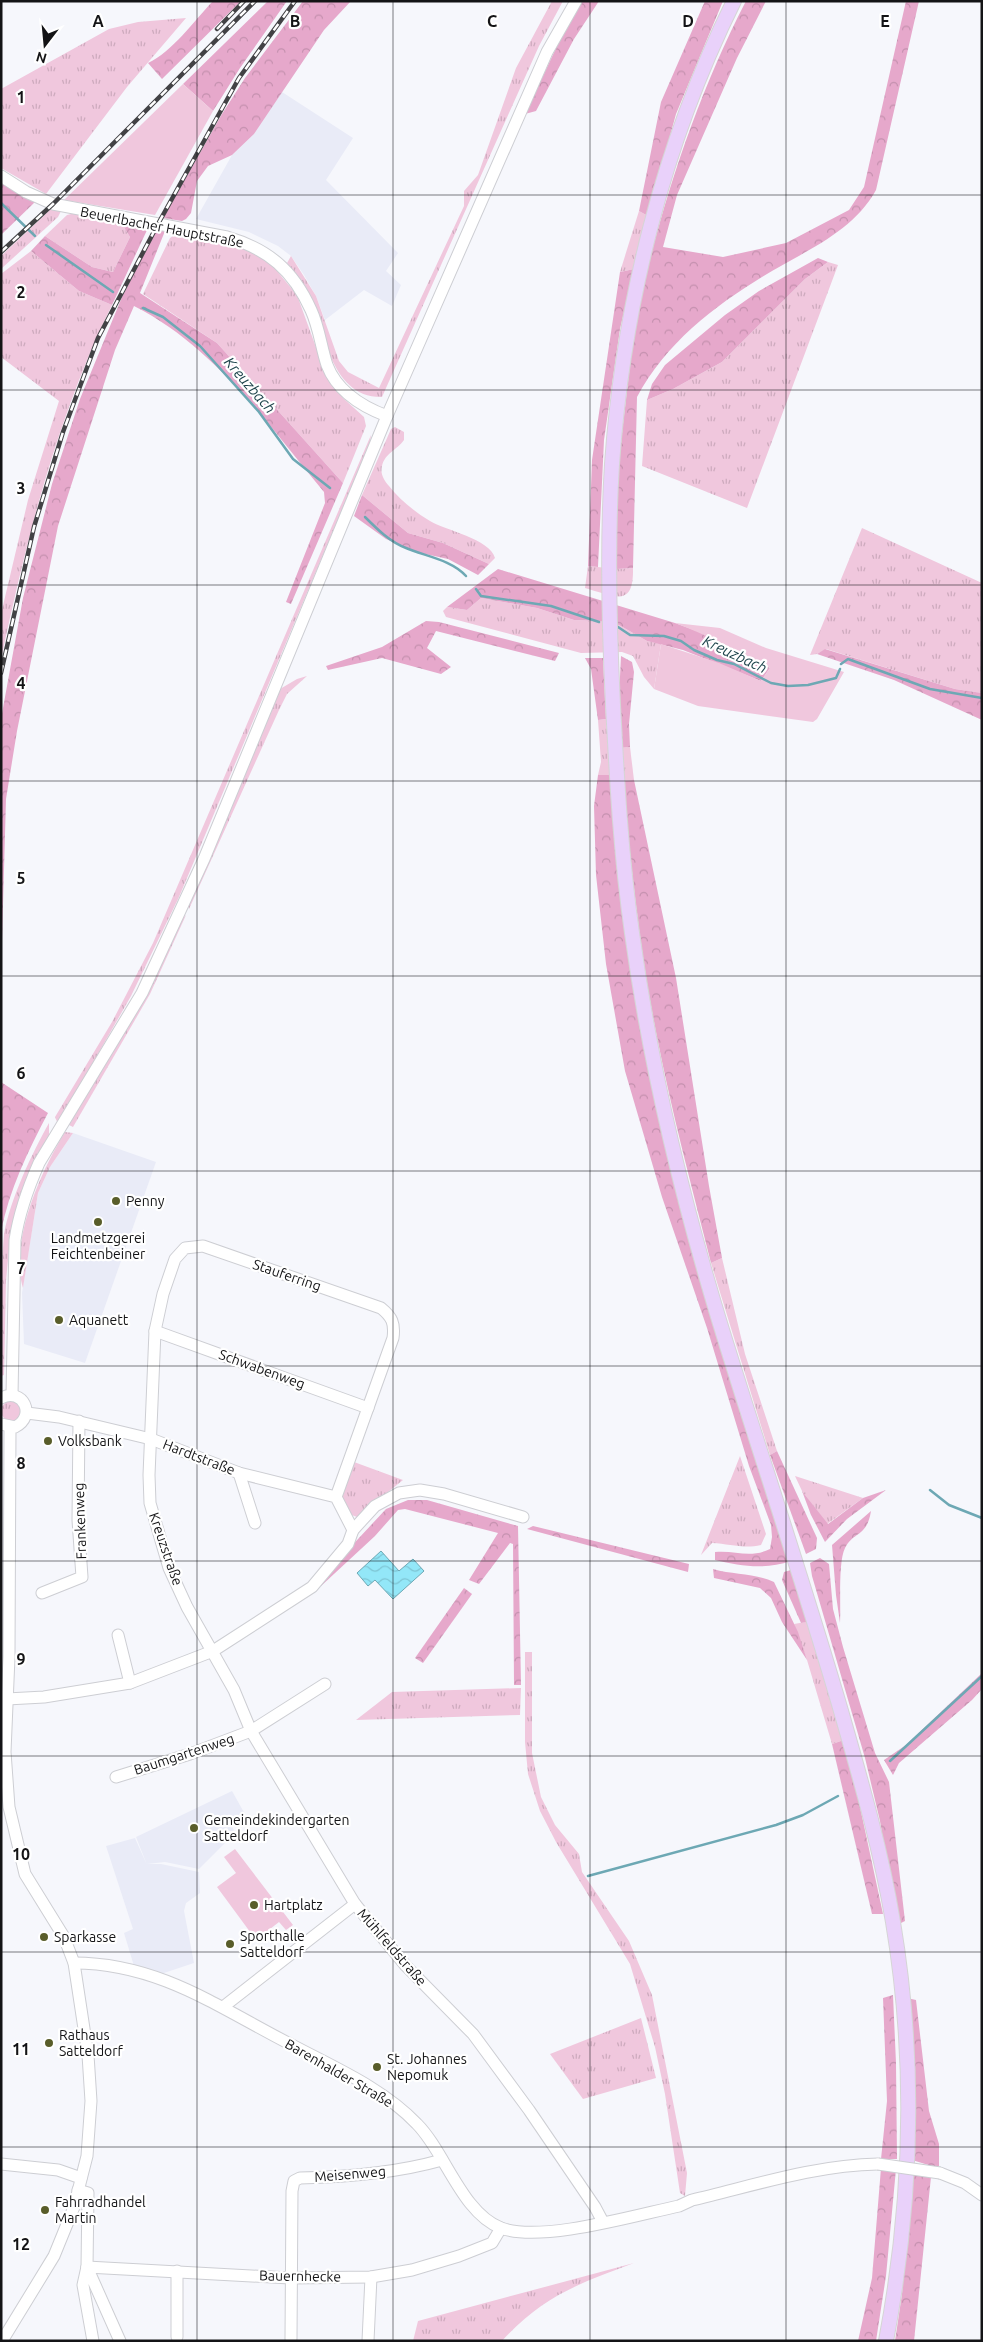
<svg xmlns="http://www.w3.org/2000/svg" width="983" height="2342" font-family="Ubuntu,sans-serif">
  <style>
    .built { fill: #e9ebf7 }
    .grass { fill: url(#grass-tufts) }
    .forest { fill: url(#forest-crowns) }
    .garden { fill: #f0c7dd }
    .water { fill: url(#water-waves); stroke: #6da8b4 }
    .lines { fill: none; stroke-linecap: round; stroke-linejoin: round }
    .stream { stroke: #6da8b4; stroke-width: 2.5 }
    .minor-casing { stroke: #cdced3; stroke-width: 13 }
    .major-casing { stroke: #d5d5d5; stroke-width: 16 }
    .minor { stroke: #fff; stroke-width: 11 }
    .major { stroke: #e9d1fa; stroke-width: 14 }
    .rail-casing { stroke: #424245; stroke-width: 4.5 }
    .rail { stroke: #fff; stroke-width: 2.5; stroke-dasharray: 8; stroke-linecap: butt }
    .minor-bridge-casing { stroke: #cdced3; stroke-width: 13; stroke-linecap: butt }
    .minor-bridge { stroke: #fff; stroke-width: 11 }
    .grid { fill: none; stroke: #141416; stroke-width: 1; stroke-opacity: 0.55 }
    .poi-dot { fill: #595d2a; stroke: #fff; stroke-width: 2 }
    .labels { text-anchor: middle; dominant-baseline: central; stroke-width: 4.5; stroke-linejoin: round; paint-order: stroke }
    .street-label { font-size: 14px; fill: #141416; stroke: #fff }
    .poi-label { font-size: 14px; fill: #141416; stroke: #fff; text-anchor: start }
    .water-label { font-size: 15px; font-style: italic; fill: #183f47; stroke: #fff }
    .grid-label { font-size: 16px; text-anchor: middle; font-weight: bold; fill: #141416; stroke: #fff; stroke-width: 4.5; stroke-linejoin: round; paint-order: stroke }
  </style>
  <defs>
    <pattern id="grass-tufts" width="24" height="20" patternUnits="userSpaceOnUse" patternTransform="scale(1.25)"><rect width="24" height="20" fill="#f0c7dd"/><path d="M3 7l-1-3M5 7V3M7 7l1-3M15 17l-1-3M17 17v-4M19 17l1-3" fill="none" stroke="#cdaabd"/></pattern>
    <pattern id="forest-crowns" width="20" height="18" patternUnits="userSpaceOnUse" patternTransform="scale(1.25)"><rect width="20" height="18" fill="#e6a8cb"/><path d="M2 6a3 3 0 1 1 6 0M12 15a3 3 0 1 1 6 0" fill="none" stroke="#c490ae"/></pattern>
    <pattern id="water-waves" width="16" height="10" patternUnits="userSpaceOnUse" patternTransform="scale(1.25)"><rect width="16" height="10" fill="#93e7f8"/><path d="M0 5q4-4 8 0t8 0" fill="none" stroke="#7ec5d4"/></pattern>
  </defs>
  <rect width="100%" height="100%" fill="#f6f7fc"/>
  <g class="built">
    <polygon points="282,92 353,138 326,180 398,253 386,271 401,285 392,306 364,290 325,320 316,296 304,275 291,256 278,246 249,232 196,219 232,155 254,134"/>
    <polygon points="73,1133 156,1162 85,1363 24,1344 22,1293 38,1193 50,1167"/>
    <polygon points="232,1791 246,1816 231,1824 235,1833 199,1869 165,1862 147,1864 161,1864 199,1872 200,1893 186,1903 184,1911 194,1963 161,1974 134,1966 124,1933 133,1929 106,1846 135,1838 147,1865 136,1837"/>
  </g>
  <g class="grass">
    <path d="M552,1H563L539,46L382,397C329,398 324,326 307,291C302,281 294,272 287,263L291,256L316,296L339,361L348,372L379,388L464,206V191L478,175L516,68Z"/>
    <polygon points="186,18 127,87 46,194 1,168 1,89 109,29 138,22"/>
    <polygon points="52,208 61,211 58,217 1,269 1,256"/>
    <polygon points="639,211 648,216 634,269 620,272"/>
    <polygon points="75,213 120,221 130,237 113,272 92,267 45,236 67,215"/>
    <polygon points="179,232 242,244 267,259 297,295 325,372 343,398 364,417 366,426 343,483 217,343 143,294 170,238"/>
    <path d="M31,251L79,291L112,305C57,417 27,537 1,659V614L28,500L59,401L1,357V274Z"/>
    <polygon points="828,262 838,265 747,508 642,466 647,400 673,389 722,362 805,279"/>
    <path d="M395,427L404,432V440C397,450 385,453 382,466C380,474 384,480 389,486C400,500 415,512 430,521C445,530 490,539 495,558L489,564L443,543L408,533L362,495L391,429Z"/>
    <polygon points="371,435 370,442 344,505 179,897 131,996 58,1124 55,1117 112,1022 153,943"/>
    <polygon points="862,528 982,583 982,693 955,689 826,649 817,654 810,655"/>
    <path d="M588,566L617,569L633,568C634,609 614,596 585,588Z"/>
    <polygon points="481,598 537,608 574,620 599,621 619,625 647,641 661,644 654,689 644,677 633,656 622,652 581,653 446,617 443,611 447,607 467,610"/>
    <polygon points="307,676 287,694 279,710 189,909 187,901 280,689 297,679"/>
    <polygon points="606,719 610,775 598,775 601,762 598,720"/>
    <polygon points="630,747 634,780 623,781 620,748"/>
    <polygon points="186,915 150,994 73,1127 67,1124 180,921"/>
    <path d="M49,1123V1138L10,1238L6,1281L4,1375L1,1376C1,1329 0,1280 4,1234C10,1200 32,1153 49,1123Z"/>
    <path d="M65,1132L73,1133L50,1167L38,1193L23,1288C9,1242 41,1171 65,1132Z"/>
    <polygon points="722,1258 745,1354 777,1451 770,1455 711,1263"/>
    <circle cx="11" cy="1411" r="10"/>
    <path d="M740,1456L766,1534L761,1545C744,1549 730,1544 712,1543L701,1555Z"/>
    <polygon points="354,1462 403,1480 357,1517 349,1514 341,1501"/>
    <polygon points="795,1476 863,1498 827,1524 802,1491"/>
    <polygon points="811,1621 844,1740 832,1744 807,1660 794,1624"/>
    <polygon points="525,1652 532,1652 532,1753 541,1797 555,1825 579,1854 582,1872 629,1941 652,1995 687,2173 685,2196 680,2193 665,2094 655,2047 630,1964 556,1842 540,1811 528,1774 525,1742"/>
    <polygon points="521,1688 520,1715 356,1720 392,1692"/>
    <polygon points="641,2018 656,2078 583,2099 550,2054"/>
    <path d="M634,2263C578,2284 543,2296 502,2341H413L418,2321Z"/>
  </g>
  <g class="forest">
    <path d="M213,1H241L162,79L148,63C172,52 194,21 213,1Z"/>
    <polygon points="268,1 287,1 240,68 213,111 183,84"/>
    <polygon points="303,1 351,1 324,30 254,134 232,155 208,166 197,181 191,213 186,219 182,221 163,218 222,114 245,78"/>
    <polygon points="582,1 599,1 574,39 536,111 525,114 558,44"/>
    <polygon points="705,1 723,1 676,114 648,216 639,211 661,102"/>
    <path d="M746,1H766L737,58L677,195L663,247L723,257L786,243L849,210L864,187L906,1H919L876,190C854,230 810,249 772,271C718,303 667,341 637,397L633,568L617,569C614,512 619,455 626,399C631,359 635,318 645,279C668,184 701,88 746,1Z"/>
    <polygon points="1,183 36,201 1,235"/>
    <polygon points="120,221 148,228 112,305 79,291 31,251 45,236 92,267 113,272 130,237"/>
    <path d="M156,230L165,231L140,293L217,343L343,483L291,604L286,602L325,503L324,492C267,424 215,347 134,306L115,350L58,526L17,731L6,799L1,976V719L23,598L52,484L80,399L122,297Z"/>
    <polygon points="818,258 828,262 805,279 722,362 673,389 647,400 652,384 665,365 725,315 759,291"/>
    <polygon points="634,269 620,329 604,440 598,567 588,566 592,460 620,272"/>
    <polygon points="362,495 408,533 443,543 489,564 478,575 448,559 416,552 386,539 354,516"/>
    <polygon points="498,569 675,623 705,634 726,647 770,668 761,681 683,650 647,641 619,625 599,621 574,620 537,608 481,598 467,610 447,607"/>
    <polygon points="426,621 439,622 559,653 555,661 436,631 427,648 451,667 441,674 382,658 328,670 326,666 382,647"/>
    <polygon points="825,649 955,689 982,693 982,720 894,680 817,654"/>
    <polygon points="621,656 632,662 634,672 629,724 630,747 620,748 619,697"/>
    <polygon points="585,658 603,658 606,719 598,720 591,669"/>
    <path d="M598,775H610L647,1055L791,1561C764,1570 741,1566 715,1560V1552C736,1550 749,1559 770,1549L772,1537L771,1525L749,1466L707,1328L662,1197L625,1071L606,964L596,875L594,806Z"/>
    <path d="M634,780L676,978L709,1186L722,1258L711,1263C692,1188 672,1113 657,1037C640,953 631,867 623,781Z"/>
    <path d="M1,1082L48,1113C28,1151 9,1190 1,1232Z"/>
    <polygon points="777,1451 817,1538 816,1549 806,1554 770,1455"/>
    <polygon points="886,1490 847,1519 825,1542 811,1515 802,1491 828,1524 863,1498"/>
    <polygon points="408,1500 427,1500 518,1526 521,1685 514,1685 513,1544 510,1543 479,1584 469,1580 498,1533 405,1509 398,1510 375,1536 321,1586 317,1583 386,1509"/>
    <path d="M871,1511C867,1537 854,1531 845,1548C838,1562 841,1605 840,1623L836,1595L832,1545Z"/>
    <polygon points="533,1526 689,1564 688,1572 527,1529"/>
    <polygon points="820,1558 829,1564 833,1609 843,1647 875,1753 889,1782 905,1921 897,1925 880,1821 865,1758 812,1576 810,1563"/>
    <path d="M713,1569C734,1575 754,1573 774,1582L798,1632L807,1660L782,1622L771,1598L760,1588L714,1578Z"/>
    <polygon points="791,1570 799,1586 811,1621 801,1623 782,1580 784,1572"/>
    <polygon points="464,1588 472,1594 423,1663 415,1658"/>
    <polygon points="982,1673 982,1689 972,1700 899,1763 893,1775 884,1760 906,1745"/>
    <polygon points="844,1740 857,1793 883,1914 872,1914 832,1744"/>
    <polygon points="893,1995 896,2063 897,2159 881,2159 887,2101 883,1998"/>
    <polygon points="907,1998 916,2000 929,2111 939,2144 939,2166 935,2167 912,2160"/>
    <polygon points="881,2168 896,2169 886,2276 876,2341 858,2341 872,2278"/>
    <polygon points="912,2171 931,2177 914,2341 895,2341 902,2294"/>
  </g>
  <g class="garden">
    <polygon points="183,84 213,111 155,215 64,200"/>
    <path d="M675,623L720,628L766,648L844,672L817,719L813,722L698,706L654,689L661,644L719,663L761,681L770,668C739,652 708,635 675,623Z"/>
    <polygon points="235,1849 293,1925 286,1930 279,1922 256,1940 217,1887 236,1873 224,1857"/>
  </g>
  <polygon class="water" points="381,1551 399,1571 413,1559 424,1571 393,1599 375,1580 368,1586 357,1573"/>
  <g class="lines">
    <g class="stream">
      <polyline points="1,203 35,236"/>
      <polyline points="46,245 113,292"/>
      <polyline points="143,308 163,317 200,346 259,412 293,459 330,488"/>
      <path d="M365,517C377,529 390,542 406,548C425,556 452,560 466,576"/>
      <polyline points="476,589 481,596 551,606 599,622"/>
      <polyline points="618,627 630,635 664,636 681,641 694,650 717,660 734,664 771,683 788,686 808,685 836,678 840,669"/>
      <polyline points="841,664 848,659 930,689 982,698"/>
      <polyline points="930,1490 949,1505 982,1518"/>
      <polyline points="890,1761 982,1676"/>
      <polyline points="588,1876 776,1825 803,1815 838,1796"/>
    </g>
    <g class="minor-casing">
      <g id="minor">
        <path d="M1,176L26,192L53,204L227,237C268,249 293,270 311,310C319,327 321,347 327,365C337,391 363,407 387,416"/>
        <polyline points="155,1331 368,1408"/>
        <path d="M12,1395L15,1240C19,1213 28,1188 39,1163L142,993L204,859L387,416L547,52L576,1"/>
        <path d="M1,1398C23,1387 37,1416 15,1427L1,1424"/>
        <polyline points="27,1413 59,1417 151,1439 239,1473 336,1497 353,1530"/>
        <polyline points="239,1473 255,1523"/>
        <path d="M336,1497L393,1338C395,1323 392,1317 381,1308L203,1246L185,1248L175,1259L163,1294L155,1331L149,1475L150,1503L169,1568L187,1607L234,1690L251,1731L355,1904L406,1966L473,2034L529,2110L595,2207L603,2222"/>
        <polyline points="42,1593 82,1577 78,1520 79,1421"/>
        <polyline points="118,1635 130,1683"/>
        <polyline points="7,1699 44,1697 130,1683 213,1651 312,1587 348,1544 353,1530 375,1506 399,1493 420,1490 444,1494 523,1517"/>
        <polyline points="116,1777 190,1754 251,1731 325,1684"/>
        <path d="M74,1963C158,1963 218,2007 290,2044C333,2067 383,2088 417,2124C445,2152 462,2213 501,2228C541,2243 636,2215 679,2206L692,2200C752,2186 815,2165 878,2164"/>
        <polyline points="223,2007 355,1904"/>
        <polyline points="1,2164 58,2170 81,2178"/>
        <polyline points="940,2173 965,2183 982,2195"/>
        <polyline points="78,2190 88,2193 87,2267 120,2341"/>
        <polyline points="87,2267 290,2278 371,2277 412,2270 459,2256 492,2243 501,2228"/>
        <polyline points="87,2267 83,2285 93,2341"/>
        <polyline points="177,2271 177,2337"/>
        <path d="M291,2339L292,2191L294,2181L300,2178C348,2177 396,2173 442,2160"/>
        <polyline points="2,2341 54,2256 74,2207 87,2156 91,2101 88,2055 74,1963 64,1937 25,1874 9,1807 5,1752 9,1657 10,1427"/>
        <polyline points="368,2341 371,2277"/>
      </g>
    </g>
    <g class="major-casing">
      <path id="major" d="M734,1C663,144 623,306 612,464C607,544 609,625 613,705C617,781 621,857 632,933C650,1064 681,1194 719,1320C759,1451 803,1580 841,1711C861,1781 881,1850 893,1922C916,2060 912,2203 886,2341"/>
    </g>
    <use href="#minor" class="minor"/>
    <use href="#major" class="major"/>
    <g class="rail-casing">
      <g id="rail">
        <polyline points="217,29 244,1"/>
        <polyline points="1,252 53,204 255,1"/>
        <polyline points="1,673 34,527 63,432 98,338 158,224 239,78 295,1"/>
      </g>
    </g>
    <use href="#rail" class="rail"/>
    <g class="minor-bridge-casing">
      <polyline id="minor-bridge" points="878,2164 940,2173"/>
    </g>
    <use href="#minor-bridge" class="minor-bridge"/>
  </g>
  <path class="grid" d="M197,1V2341M393,1V2341M590,1V2341M786,1V2341M1,195H982M1,390H982M1,585H982M1,781H982M1,976H982M1,1171H982M1,1366H982M1,1561H982M1,1756H982M1,1952H982M1,2147H982"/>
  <g class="poi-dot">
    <circle cx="116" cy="1201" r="5"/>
    <circle cx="98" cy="1222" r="5"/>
    <circle cx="59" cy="1320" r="5"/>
    <circle cx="48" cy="1441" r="5"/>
    <circle cx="194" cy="1828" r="5"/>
    <circle cx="254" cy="1905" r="5"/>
    <circle cx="44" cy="1937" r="5"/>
    <circle cx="230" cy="1944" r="5"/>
    <circle cx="49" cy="2043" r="5"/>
    <circle cx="377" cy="2067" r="5"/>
    <circle cx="45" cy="2210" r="5"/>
  </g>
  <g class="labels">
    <g class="street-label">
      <text transform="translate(162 227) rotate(11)">Beuerlbacher Hauptstraße</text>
      <text transform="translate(287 1275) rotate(19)">Stauferring</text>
      <text transform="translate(262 1369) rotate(20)">Schwabenweg</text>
      <text transform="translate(199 1457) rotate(21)">Hardtstraße</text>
      <text transform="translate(80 1521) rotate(-92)">Frankenweg</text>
      <text transform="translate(166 1549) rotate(71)">Kreuzstraße</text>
      <text transform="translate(184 1754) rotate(-18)">Baumgartenweg</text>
      <text transform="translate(392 1947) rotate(49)">Mühlfeldstraße</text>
      <text transform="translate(339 2073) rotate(30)">Barenhalder Straße</text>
      <text transform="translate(350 2174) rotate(-5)">Meisenweg</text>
      <text transform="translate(300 2276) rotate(1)">Bauernhecke</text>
    </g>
    <g class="poi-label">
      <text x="126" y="1201">Penny</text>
      <text x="98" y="1238" text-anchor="middle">Landmetzgerei<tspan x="98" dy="16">Feichtenbeiner</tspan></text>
      <text x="69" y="1320">Aquanett</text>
      <text x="58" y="1441">Volksbank</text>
      <text x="204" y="1820">Gemeindekindergarten<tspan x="204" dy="16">Satteldorf</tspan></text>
      <text x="264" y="1905">Hartplatz</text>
      <text x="240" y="1936">Sporthalle<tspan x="240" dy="16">Satteldorf</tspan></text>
      <text x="54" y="1937">Sparkasse</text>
      <text x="59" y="2035">Rathaus<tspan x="59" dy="16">Satteldorf</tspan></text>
      <text x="387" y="2059">St. Johannes<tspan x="387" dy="16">Nepomuk</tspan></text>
      <text x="55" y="2202">Fahrradhandel<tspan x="55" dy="16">Martin</tspan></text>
    </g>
    <g class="water-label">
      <text transform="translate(250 385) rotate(49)">Kreuzbach</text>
      <text transform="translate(735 654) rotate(25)">Kreuzbach</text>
    </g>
  </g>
  <g class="grid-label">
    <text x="98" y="27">A</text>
    <text x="295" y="27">B</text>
    <text x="492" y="27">C</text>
    <text x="688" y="27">D</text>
    <text x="885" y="27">E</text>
    <text x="21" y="103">1</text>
    <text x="21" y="298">2</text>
    <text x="21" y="494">3</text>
    <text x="21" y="689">4</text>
    <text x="21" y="884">5</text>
    <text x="21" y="1079">6</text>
    <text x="21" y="1274">7</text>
    <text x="21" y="1469">8</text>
    <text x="21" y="1665">9</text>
    <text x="21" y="1860">10</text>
    <text x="21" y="2055">11</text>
    <text x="21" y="2250">12</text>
  </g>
  <rect width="983" height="2342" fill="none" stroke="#141416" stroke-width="5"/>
  <g transform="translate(45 45) rotate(196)" stroke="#ffffff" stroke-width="4" paint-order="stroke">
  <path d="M0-4L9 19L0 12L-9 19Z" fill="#141416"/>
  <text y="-8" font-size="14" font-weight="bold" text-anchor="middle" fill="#141416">N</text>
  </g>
</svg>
